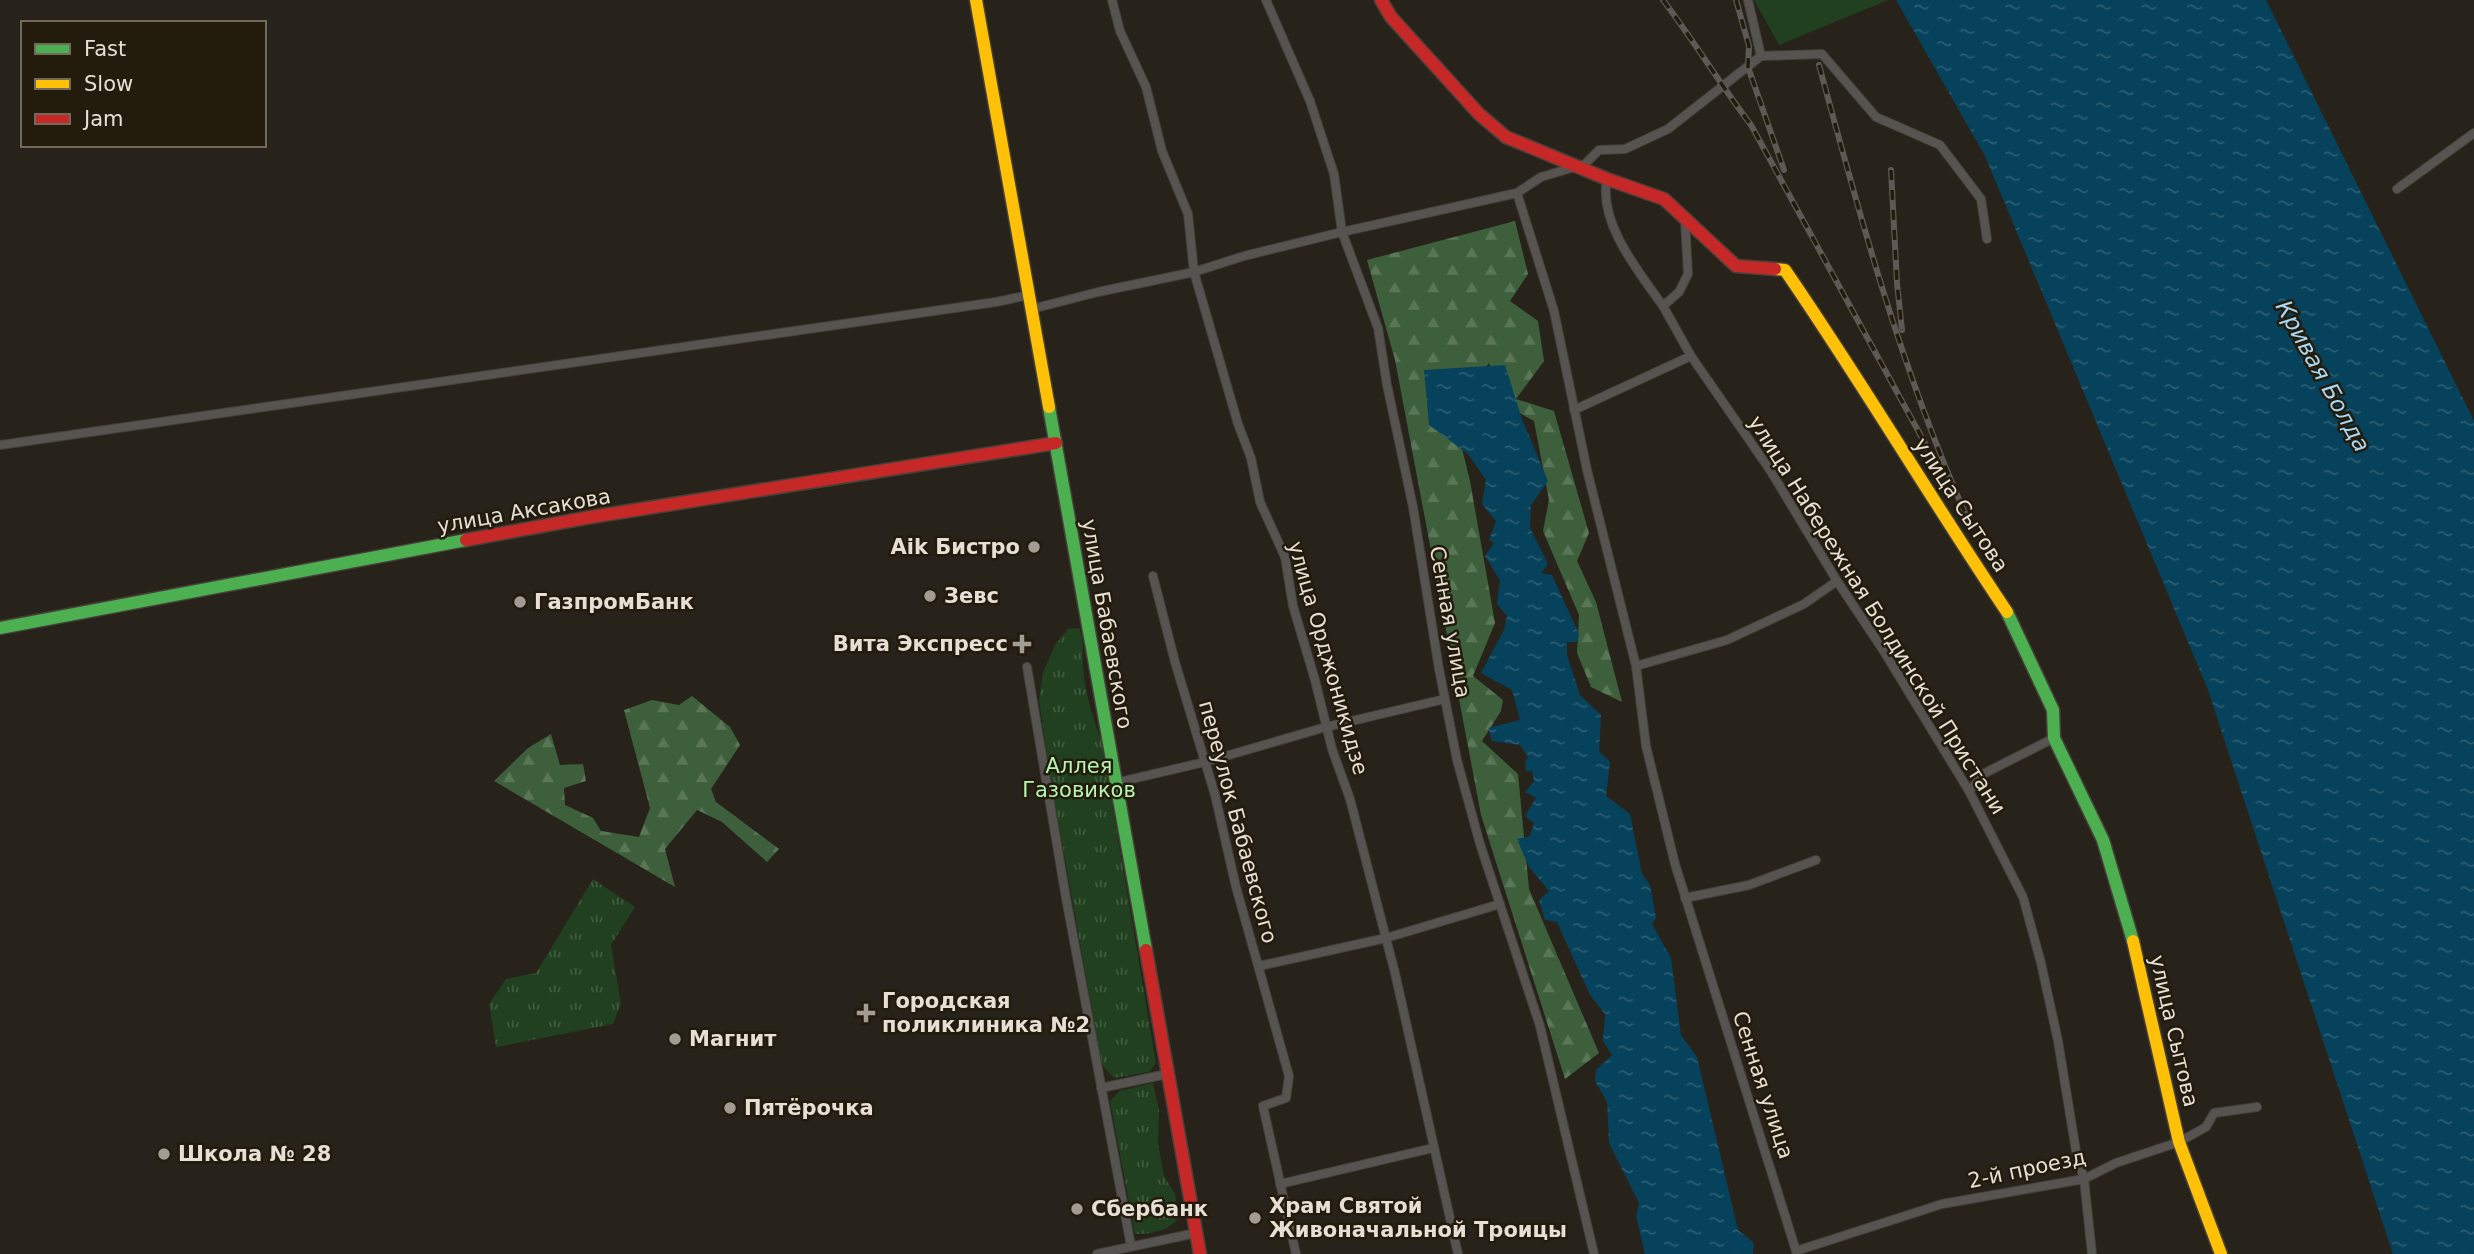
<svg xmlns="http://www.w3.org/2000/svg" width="2474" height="1254" font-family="'DejaVu Sans',sans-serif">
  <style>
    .grass { fill: #20401f }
    .forest { fill: url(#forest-firs) }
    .park { fill: url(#park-tufts) }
    .water { fill: url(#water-ripples) }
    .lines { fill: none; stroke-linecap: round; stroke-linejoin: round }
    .street-casing { stroke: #454039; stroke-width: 10 }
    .fast-casing { stroke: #454039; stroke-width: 15 }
    .slow-casing { stroke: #454039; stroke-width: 15 }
    .jam-casing { stroke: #454039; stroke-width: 15 }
    .street { stroke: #575351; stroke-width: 8 }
    .fast { stroke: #4caf50; stroke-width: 12 }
    .slow { stroke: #ffc107; stroke-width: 12 }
    .jam { stroke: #c62828; stroke-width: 12 }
    .rail-casing { stroke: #5d5955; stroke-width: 6 }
    .rail { stroke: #231b0b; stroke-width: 3.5; stroke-dasharray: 10; stroke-linecap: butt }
    .poi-dot { fill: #a29d94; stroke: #231b0b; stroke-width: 2.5 }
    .labels { text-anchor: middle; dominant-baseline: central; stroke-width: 5; stroke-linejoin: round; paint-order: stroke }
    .street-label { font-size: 21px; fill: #e5dfd5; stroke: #231b0b }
    .poi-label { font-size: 21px; font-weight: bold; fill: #e5dfd5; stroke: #231b0b; text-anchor: start }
    .park-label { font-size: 21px; fill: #b5f4b4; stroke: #231b0b }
    .water-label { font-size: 23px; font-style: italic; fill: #a7d7f3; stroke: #231b0b }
  </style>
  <defs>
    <pattern id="forest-firs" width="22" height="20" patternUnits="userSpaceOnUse" patternTransform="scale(1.75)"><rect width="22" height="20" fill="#3d5f3c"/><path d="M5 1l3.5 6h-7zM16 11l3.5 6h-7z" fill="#597657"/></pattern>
    <pattern id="park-tufts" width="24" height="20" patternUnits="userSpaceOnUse" patternTransform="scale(1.75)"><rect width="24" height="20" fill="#20401f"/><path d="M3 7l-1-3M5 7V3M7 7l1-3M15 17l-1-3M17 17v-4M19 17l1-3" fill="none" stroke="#405b3f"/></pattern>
    <pattern id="water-ripples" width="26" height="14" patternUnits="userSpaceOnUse" patternTransform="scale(1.75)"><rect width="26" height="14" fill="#06425b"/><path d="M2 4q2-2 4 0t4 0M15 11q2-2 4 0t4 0" fill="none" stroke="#2a5d72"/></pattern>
  </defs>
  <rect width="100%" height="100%" fill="#27231a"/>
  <polygon class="grass" points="1754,0 1888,0 1779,45"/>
  <g class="forest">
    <polygon points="1515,221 1528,274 1510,301 1538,321 1544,361 1516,399 1554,411 1589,533 1577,561 1596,602 1622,702 1591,687 1577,653 1579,615 1543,531 1549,500 1534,421 1503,404 1489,363 1452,408 1470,481 1495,623 1473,676 1503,700 1501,711 1482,741 1518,774 1529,889 1599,1053 1565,1079 1481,815 1395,360 1367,260"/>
    <polygon points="692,696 730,727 740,745 711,789 716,802 779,849 767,862 722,822 697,810 665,849 675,887 494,781 528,748 551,734 560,765 583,764 586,781 564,788 565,805 593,818 601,831 639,837 650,808 624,710 652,700 679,705"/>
  </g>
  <g class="park">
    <path d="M1079,628C1085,641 1082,653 1083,667C1085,691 1092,717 1101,739L1156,1063L1149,1072L1114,1078L1102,1065L1051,781L1039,700L1043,672L1055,645L1068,629Z"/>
    <polygon points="593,879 635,907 611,945 621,1004 613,1024 496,1047 489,1004 506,979 536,973"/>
    <path d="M1153,1083L1159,1110L1158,1144L1164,1176L1175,1194L1179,1217C1169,1231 1152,1234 1135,1234L1110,1101L1119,1091Z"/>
  </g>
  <g class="water">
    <polygon points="1896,0 2266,0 2474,421 2474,1254 2393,1254 2208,690 1985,156"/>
    <polygon points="1505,365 1522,419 1548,481 1531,505 1530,528 1548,564 1541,573 1552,575 1579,634 1577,642 1567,642 1567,655 1580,695 1601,715 1599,751 1610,762 1606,796 1630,814 1642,874 1650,885 1656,918 1652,924 1671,958 1681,1035 1697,1057 1738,1230 1754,1243 1753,1254 1645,1254 1636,1216 1639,1203 1609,1143 1607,1102 1595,1081 1596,1070 1612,1055 1603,1041 1605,1014 1590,995 1557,922 1545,920 1539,900 1549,891 1529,867 1517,839 1530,836 1534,823 1525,816 1536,798 1525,792 1534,781 1532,771 1526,771 1525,763 1528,757 1520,745 1492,741 1488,728 1520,720 1512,690 1481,673 1504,630 1507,616 1497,604 1500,580 1485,556 1494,543 1489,540 1496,521 1482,504 1486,480 1468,454 1429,425 1424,370"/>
  </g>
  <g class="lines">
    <g class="street-casing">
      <g id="street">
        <polyline points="1112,0 1120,31 1146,87 1162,151 1188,214 1194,272 1238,424 1251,458 1260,502 1285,557 1293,606 1315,680 1332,749 1350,799 1395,973 1458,1254"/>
        <polyline points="1266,0 1310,101 1334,174 1342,232 1378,328 1387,385 1413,507 1439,669 1457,760 1480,844 1540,1026 1594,1254"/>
        <polyline points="1748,0 1761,56"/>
        <path d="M1607,179C1598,223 1639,272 1663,306"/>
        <polyline points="2397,189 2474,133"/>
        <polyline points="1517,193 1554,311 1587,470 1636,666 1646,746 1675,864 1797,1254"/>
        <polyline points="1685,220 1688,274 1679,292 1663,306 1691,356 1770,470 1837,581 1883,650 1969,791 2023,897 2041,963 2058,1041 2076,1151 2084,1179 2092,1254"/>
        <polyline points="1032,309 1098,292 1194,272 1244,256 1342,232 1517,193 1541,177 1585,164 1599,150 1625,149 1668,129 1761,56 1822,54 1876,117 1940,145 1981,199 1987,239"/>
        <polyline points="1574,410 1691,356"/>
        <polyline points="0,445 996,302 1029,295"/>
        <polyline points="1153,576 1175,662 1215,795 1236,887 1289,1076 1286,1098 1263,1106 1296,1254"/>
        <polyline points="1636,666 1727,640 1804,604 1837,581"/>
        <polyline points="1027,667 1066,898 1131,1246"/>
        <polyline points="1115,783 1205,762 1326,727 1445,699"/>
        <polyline points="1969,791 1985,773 2054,738"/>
        <polyline points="1685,898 1749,885 1816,860"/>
        <polyline points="1259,966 1386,938 1500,904"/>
        <polyline points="1101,1088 1167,1074"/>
        <polyline points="1280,1184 1433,1148"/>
        <polyline points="1796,1251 1942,1204 2084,1179 2116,1163 2179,1142 2206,1127 2214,1113 2257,1107"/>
        <polyline points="1097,1254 1196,1233"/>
      </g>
    </g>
    <g class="fast-casing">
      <g id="fast">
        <polyline points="1049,407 1146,950"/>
        <polyline points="2007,612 2053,710 2054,738 2103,840 2133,941"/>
        <polyline points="0,628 466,540"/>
      </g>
    </g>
    <g class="slow-casing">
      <g id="slow">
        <polyline points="976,0 1049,407"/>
        <path d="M1775,269L1785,270C1862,382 1931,499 2007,612"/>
        <polyline points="2133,941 2179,1142 2221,1254"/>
      </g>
    </g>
    <g class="jam-casing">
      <g id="jam">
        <polyline points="1381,0 1391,17 1479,114 1506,137 1607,179 1664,199 1736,266 1775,269"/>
        <polyline points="466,540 591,517 1056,443"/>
        <polyline points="1146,950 1200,1254"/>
      </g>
    </g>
    <use href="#street" class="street"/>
    <use href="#fast" class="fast"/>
    <use href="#slow" class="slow"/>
    <use href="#jam" class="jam"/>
    <g class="rail-casing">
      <g id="rail">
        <path d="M1663,0C1694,41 1720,84 1751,125L1933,458"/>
        <polyline points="1736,0 1749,46 1748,67 1784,170"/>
        <path d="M1819,65C1860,217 1901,368 1965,513"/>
        <polyline points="1891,170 1897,283 1902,330"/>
      </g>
    </g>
    <use href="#rail" class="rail"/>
  </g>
  <g class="poi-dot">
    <circle cx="1034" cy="547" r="7"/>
    <circle cx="930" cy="596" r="7"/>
    <circle cx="520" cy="602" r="7"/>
    <path d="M1018.5 633.5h7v7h7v7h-7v7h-7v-7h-7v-7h7z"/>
    <path d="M862.5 1002.5h7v7h7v7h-7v7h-7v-7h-7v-7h7z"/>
    <circle cx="675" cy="1039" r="7"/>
    <circle cx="730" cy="1108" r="7"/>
    <circle cx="164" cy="1154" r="7"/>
    <circle cx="1077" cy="1209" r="7"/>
    <circle cx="1255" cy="1218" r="7"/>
  </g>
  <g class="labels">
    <g class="street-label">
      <text transform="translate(1961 505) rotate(57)">улица Сытова</text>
      <text transform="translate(524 511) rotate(-10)">улица Аксакова</text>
      <text transform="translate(1877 615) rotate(58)">улица Набережная Болдинской Пристани</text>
      <text transform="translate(1450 622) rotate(80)">Сенная улица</text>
      <text transform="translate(1107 624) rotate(80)">улица Бабаевского</text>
      <text transform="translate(1328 658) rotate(74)">улица Орджоникидзе</text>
      <text transform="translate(1238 822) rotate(75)">переулок Бабаевского</text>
      <text transform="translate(2174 1031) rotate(77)">улица Сытова</text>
      <text transform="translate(1763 1085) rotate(72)">Сенная улица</text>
      <text transform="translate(2027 1169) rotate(-12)">2-й проезд</text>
    </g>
    <g class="poi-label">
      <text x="1020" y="547" text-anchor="end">Aik Бистро</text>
      <text x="944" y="596">Зевс</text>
      <text x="534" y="602">ГазпромБанк</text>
      <text x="1008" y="644" text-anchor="end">Вита Экспресс</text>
      <text x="882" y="1001">Городская<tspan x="882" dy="24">поликлиника №2</tspan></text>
      <text x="689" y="1039">Магнит</text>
      <text x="744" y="1108">Пятёрочка</text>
      <text x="178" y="1154">Школа № 28</text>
      <text x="1269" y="1206">Храм Святой<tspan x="1269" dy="24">Живоначальной Троицы</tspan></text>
      <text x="1091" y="1209">Сбербанк</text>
    </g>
    <g class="park-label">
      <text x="1079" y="766">Аллея<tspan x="1079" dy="24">Газовиков</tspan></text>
    </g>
    <g class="water-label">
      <text transform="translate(2323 376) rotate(61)">Кривая Болда</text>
    </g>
  </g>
  <rect x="21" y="21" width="245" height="126" fill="#231b0b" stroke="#71695c" stroke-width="2"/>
  <rect x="35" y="44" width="35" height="10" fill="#4caf50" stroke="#71695c" stroke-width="2"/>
  <text x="84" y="56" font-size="21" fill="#e5dfd5">Fast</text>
  <rect x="35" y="79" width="35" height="10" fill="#ffc107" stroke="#71695c" stroke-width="2"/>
  <text x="84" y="91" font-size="21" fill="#e5dfd5">Slow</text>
  <rect x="35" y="114" width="35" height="10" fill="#c62828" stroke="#71695c" stroke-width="2"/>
  <text x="84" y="126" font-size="21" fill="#e5dfd5">Jam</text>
</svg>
